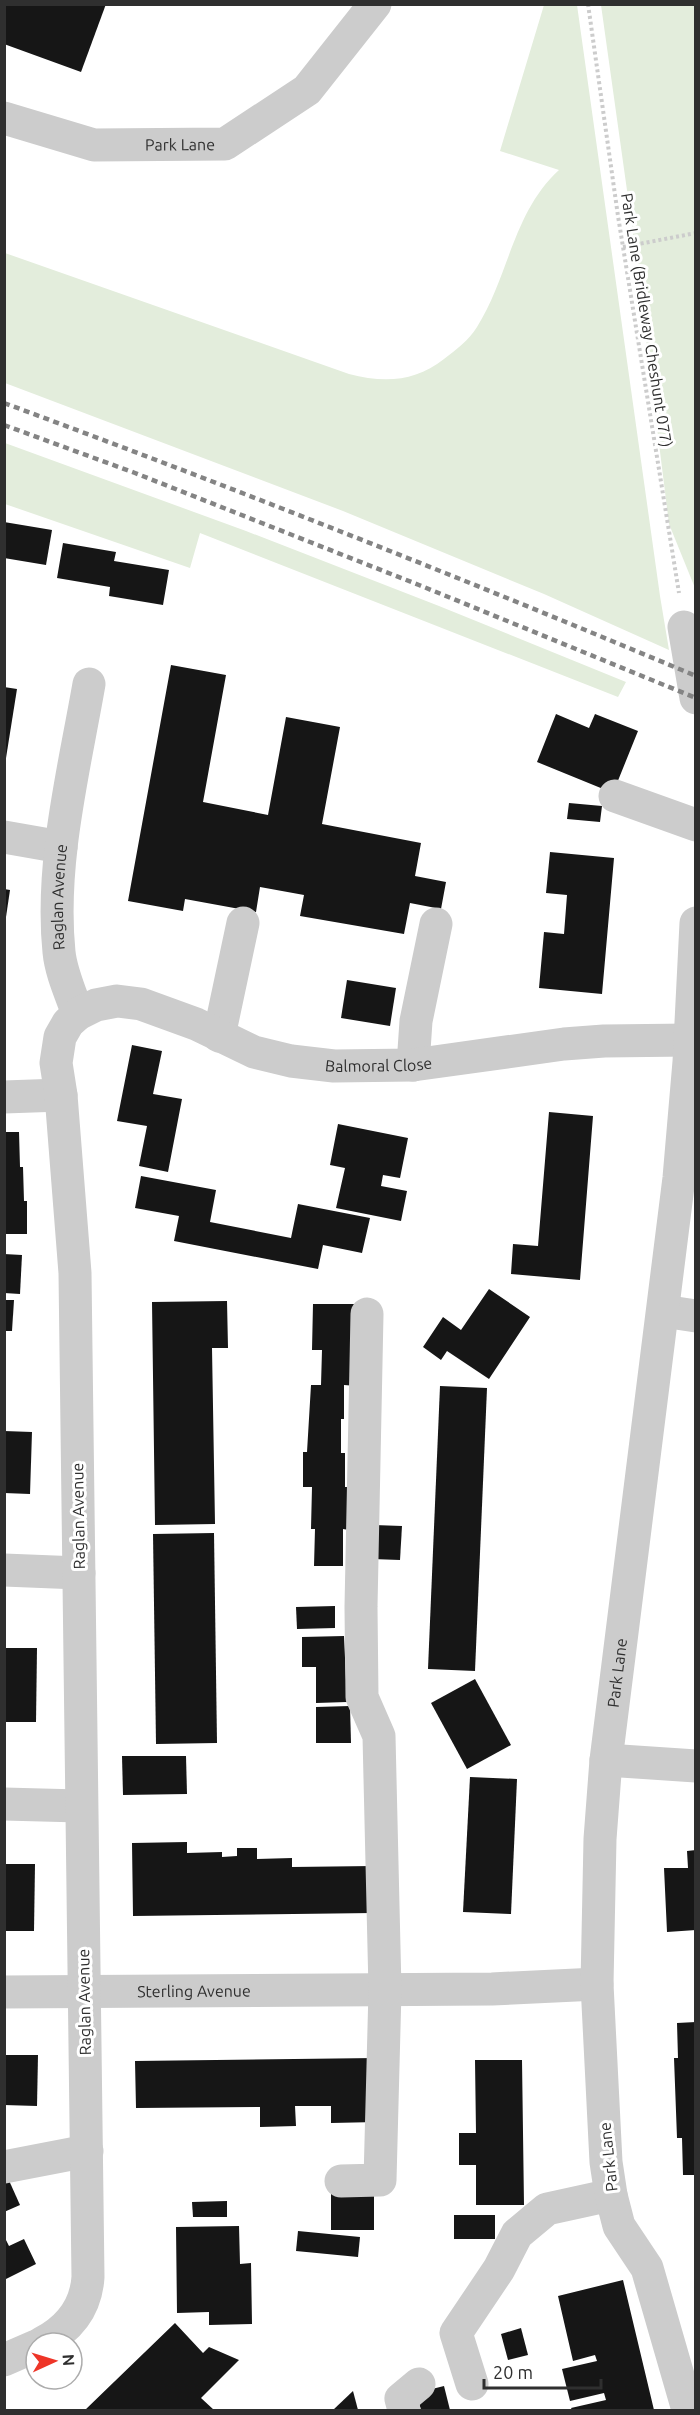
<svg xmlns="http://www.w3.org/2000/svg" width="700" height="2415" font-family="Ubuntu,sans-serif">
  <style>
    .green { fill: #e3eddc }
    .building { fill: #161616 }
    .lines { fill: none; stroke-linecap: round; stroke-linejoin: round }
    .path { stroke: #ccc; stroke-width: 4; stroke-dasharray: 3 3; stroke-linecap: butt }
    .minor { stroke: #ccc; stroke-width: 33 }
    .rail { stroke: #848484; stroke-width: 4.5; stroke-dasharray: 6 4.5; stroke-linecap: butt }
    .labels { text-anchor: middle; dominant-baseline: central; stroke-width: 6; stroke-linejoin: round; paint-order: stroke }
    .street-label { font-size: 16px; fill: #2f2f2f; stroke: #fff }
  </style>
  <rect width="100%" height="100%" fill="#fff"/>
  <g class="green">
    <path d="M544,5H577L660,596L669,650L544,594L343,511L5,383V253L349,374C384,383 415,382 444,359C456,350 469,340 477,327C509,276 513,212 559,170L500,151Z"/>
    <polygon points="601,5 695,5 695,588 669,524 632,226"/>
    <polygon points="5,443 246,531 439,606 626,682 618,697 200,533 190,568 5,504"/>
  </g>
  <g class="building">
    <polygon points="4,4 106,4 81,72 4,44"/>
    <polygon points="4,522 52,530 46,565 4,558"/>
    <polygon points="63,543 116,552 114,561 169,570 163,605 109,596 110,587 57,578"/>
    <polygon points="171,665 226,675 203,802 268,815 286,717 340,727 322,824 421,843 415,876 446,882 441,909 410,903 404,934 300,916 304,895 260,887 256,912 185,899 183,911 128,901"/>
    <polygon points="4,687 17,689 6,758 4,758"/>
    <polygon points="556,714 589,728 595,714 638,731 613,793 537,762"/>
    <polygon points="569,803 602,806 600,822 567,819"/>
    <polygon points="550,852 614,858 602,994 539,988 544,932 564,934 567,895 546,893"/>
    <polygon points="4,889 10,890 6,917 4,917"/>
    <polygon points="347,980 396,988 390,1026 341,1018"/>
    <polygon points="132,1045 162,1051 153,1094 182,1099 168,1172 139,1166 147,1126 117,1121"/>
    <polygon points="549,1112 593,1116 580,1280 511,1274 513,1244 538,1246"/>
    <polygon points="338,1124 408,1138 400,1178 383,1175 381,1186 407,1191 401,1221 336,1208 345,1168 330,1165"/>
    <polygon points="4,1132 19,1132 20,1167 23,1167 24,1201 27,1201 27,1234 4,1234"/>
    <polygon points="141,1176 216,1190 210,1222 291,1238 298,1204 370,1218 362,1253 323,1245 318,1269 174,1241 179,1216 135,1208"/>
    <polygon points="4,1254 22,1255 20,1294 4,1293"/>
    <polygon points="489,1289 530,1317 489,1379 447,1351 441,1360 423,1347 443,1317 461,1330"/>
    <polygon points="4,1300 14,1300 12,1331 4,1331"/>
    <polygon points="227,1301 228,1348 212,1348 215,1524 155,1525 152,1302"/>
    <polygon points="313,1304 358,1304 357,1386 344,1385 344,1419 341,1419 341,1453 345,1453 345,1487 349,1487 349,1530 343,1529 343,1566 314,1566 315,1529 311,1529 312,1487 303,1487 303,1452 307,1452 311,1385 321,1385 322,1350 312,1350"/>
    <polygon points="440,1386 487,1388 475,1671 428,1669"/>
    <polygon points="4,1431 32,1432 30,1494 4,1493"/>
    <polygon points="374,1525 402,1526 400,1560 372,1559"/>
    <polygon points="214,1533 217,1743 156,1744 153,1534"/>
    <polygon points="335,1606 335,1628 297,1629 296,1607"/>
    <polygon points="344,1636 347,1702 316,1703 316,1667 302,1667 302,1637"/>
    <polygon points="4,1648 37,1648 36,1722 4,1722"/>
    <polygon points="475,1679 511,1745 467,1769 431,1703"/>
    <polygon points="350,1706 351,1743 316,1743 316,1707"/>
    <polygon points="122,1756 186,1756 187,1794 123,1795"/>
    <polygon points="470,1777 517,1779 511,1914 463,1912"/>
    <polygon points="187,1842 187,1853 222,1852 222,1857 237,1856 237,1848 257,1848 257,1859 292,1858 292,1867 373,1866 373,1913 133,1916 132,1843"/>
    <polygon points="696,1850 696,1930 667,1932 664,1868 688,1868 687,1851"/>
    <polygon points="4,1864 35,1864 34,1931 4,1931"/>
    <polygon points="696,2022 696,2175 683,2175 682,2138 677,2138 674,2058 678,2058 677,2023"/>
    <polygon points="4,2055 38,2055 37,2106 4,2105"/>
    <polygon points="376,2058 377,2122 331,2123 331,2106 295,2106 296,2126 260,2127 260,2107 136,2108 135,2061"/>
    <polygon points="475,2060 522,2060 524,2205 476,2205 476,2165 459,2165 459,2133 476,2133"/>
    <polygon points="4,2176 7,2176 20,2205 4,2212"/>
    <rect x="331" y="2191" width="43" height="39"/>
    <polygon points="227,2201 227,2217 193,2217 192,2202"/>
    <rect x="454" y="2215" width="41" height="24"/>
    <polygon points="239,2226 240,2264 251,2263 252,2324 209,2325 209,2312 177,2313 176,2227"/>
    <polygon points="298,2231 360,2237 358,2257 296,2251"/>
    <polygon points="4,2236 9,2246 24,2239 36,2264 6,2279"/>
    <polygon points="623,2280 654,2410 572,2410 571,2408 606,2400 604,2393 570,2401 562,2369 597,2361 595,2355 573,2361 558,2296"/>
    <polygon points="175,2323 203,2353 209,2347 239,2360 201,2398 214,2410 162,2409 85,2410"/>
    <polygon points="521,2328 528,2355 508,2360 501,2334"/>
    <polygon points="444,2386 450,2410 421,2410 416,2393"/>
    <polygon points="353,2391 358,2410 333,2410"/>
  </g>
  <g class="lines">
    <g class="path">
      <polyline points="588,4 618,216 679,593"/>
      <polyline points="623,247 696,233"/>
    </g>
    <g class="minor">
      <path id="s1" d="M4,118L94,145L225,144L307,90L375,4"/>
      <polyline points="684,627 696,698"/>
      <polyline points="615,796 696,825"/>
      <polyline points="4,837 61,847"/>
      <path id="s2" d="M78,1014C71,994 61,973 59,952C50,864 74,770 89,684"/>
      <polyline points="219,1036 243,923"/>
      <polyline points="413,1065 416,1021 436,924"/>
      <polyline points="4,1097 61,1095"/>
      <polyline points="663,1311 696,1316"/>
      <polyline points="4,1570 79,1573"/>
      <polyline points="606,1760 696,1766"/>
      <polyline points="4,1804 80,1806"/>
      <path id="s3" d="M4,1992L492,1989L597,1984"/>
      <polyline points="4,2167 87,2151"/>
      <polyline points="341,2181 380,2180 385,1990 379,1736 362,1697 361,1607 367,1314"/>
      <path id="s4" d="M42,2343C69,2329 86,2308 88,2277L75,1273L61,1095L56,1063L60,1037L68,1023L78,1014L96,1005L117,1001L141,1004L196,1024L254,1052L291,1061L334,1066L413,1065L564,1044L604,1041L690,1040"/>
      <polyline points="4,2360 36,2346"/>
      <polyline points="472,2384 456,2333 499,2269 517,2234 547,2209 611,2195"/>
      <polyline points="404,2410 401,2399 419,2384"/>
      <path id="s5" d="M688,2410L647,2268L619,2226L611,2195L606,2162L597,1984L600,1839L606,1760L679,1178L689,1062L696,923"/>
    </g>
    <g class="rail">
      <path d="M4,403C237,489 467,580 696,676"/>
      <polyline points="4,425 135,473 419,585 696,698"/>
    </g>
  </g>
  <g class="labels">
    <g class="street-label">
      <text stroke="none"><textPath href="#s1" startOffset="180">Park Lane</textPath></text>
      <text transform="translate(647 320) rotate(81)">Park Lane (Bridleway Cheshunt 077)</text>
      <text stroke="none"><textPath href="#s2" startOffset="120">Raglan Avenue</textPath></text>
      <text stroke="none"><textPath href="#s4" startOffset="1670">Balmoral Close</textPath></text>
      <text transform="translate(78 1516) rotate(-91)">Raglan Avenue</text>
      <text stroke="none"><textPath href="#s5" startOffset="754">Park Lane</textPath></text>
      <text stroke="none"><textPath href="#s3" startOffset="190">Sterling Avenue</textPath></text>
      <text transform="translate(84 2002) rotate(-91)">Raglan Avenue</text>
      <text transform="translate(608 2157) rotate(-96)">Park Lane</text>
    </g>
  </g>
  <rect width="700" height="2415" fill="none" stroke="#2f2f2f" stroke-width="12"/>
  <g transform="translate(54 2361) rotate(86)"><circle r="28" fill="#ffffff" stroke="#acacac" stroke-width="1.5"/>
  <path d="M0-4.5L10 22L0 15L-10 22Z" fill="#ee3528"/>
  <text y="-9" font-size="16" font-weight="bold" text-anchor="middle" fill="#2f2f2f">N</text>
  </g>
  <path d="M484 2379v9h117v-9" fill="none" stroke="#2f2f2f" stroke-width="3"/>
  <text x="493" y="2379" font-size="18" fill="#2f2f2f" stroke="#ffffff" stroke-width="4.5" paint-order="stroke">20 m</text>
</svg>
